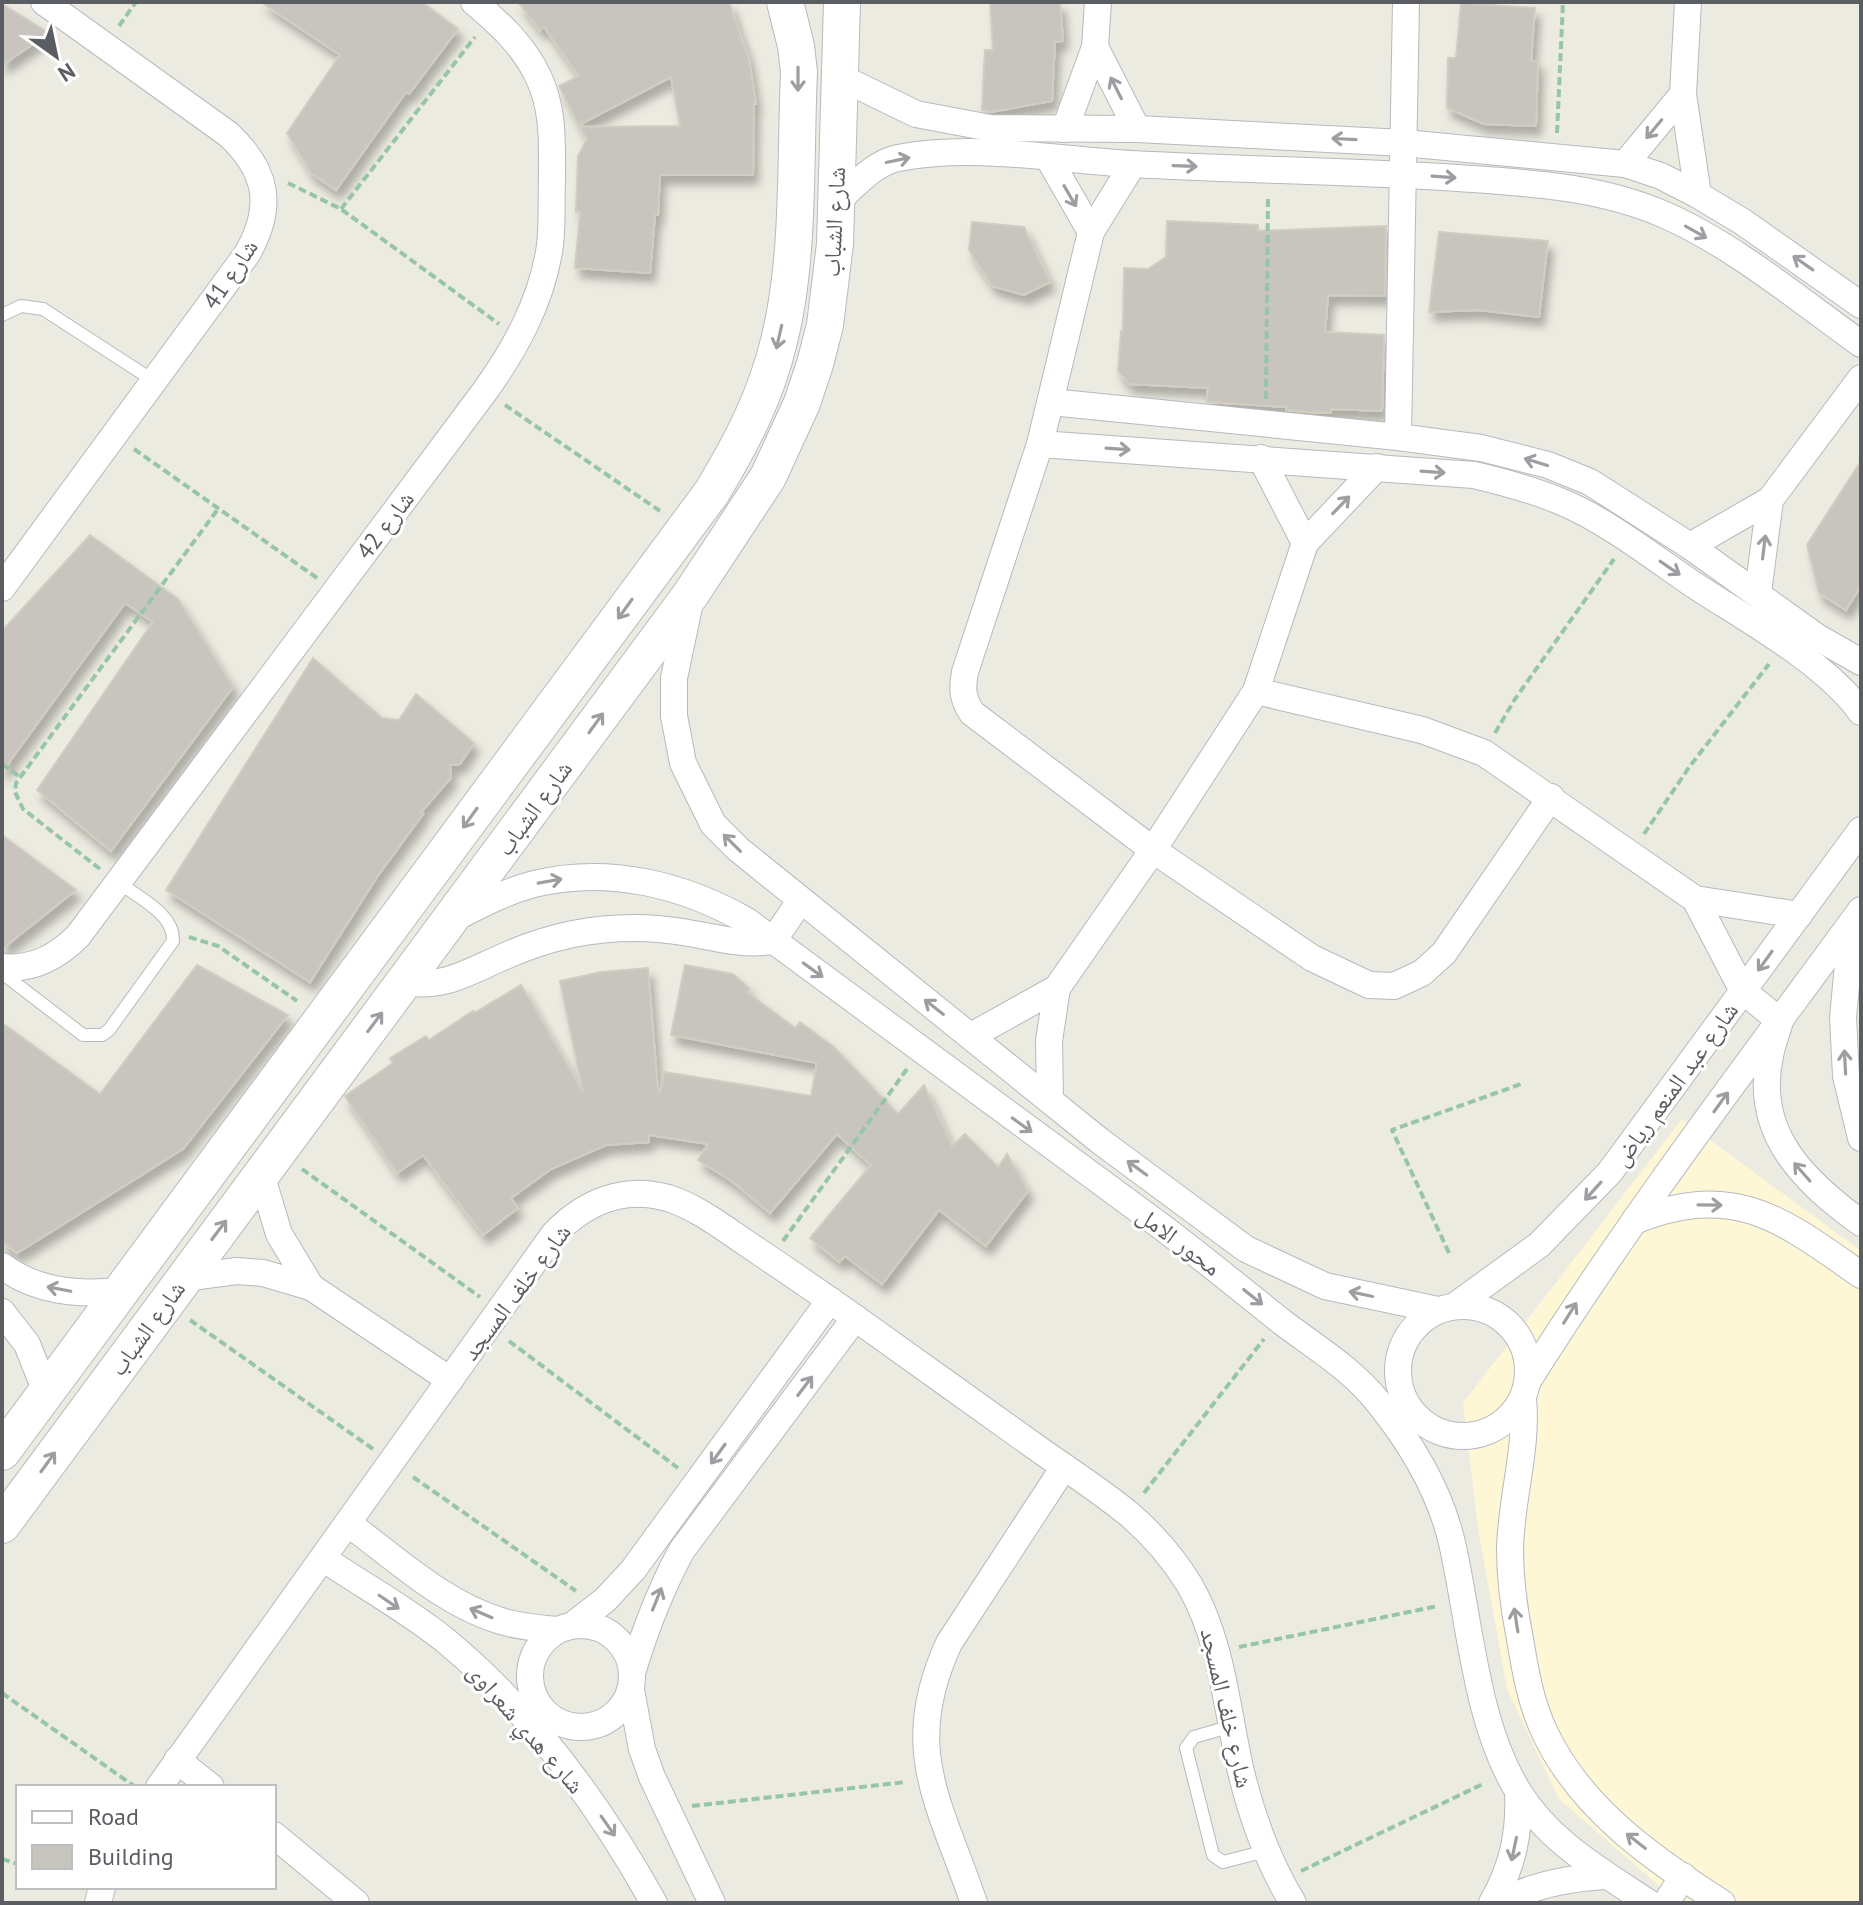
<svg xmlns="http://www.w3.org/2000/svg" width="1863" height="1905" font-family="'PT Sans','Noto Naskh Arabic',sans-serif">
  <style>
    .commercial { fill: #fdf7d6 }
    .building { fill: #c8c5be; stroke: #d1cdc0; stroke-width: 2; filter: url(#shadow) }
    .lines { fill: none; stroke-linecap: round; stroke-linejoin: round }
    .lane-casing { stroke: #b7b9be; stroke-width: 14 }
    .street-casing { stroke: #b7b9be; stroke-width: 28 }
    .secondary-casing { stroke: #b7bac0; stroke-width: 38 }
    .path { stroke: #97c5a8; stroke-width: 4; stroke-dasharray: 8 4; stroke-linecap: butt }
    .lane { stroke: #fff; stroke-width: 12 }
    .street { stroke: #fff; stroke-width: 26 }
    .secondary { stroke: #fff; stroke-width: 36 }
    .oneway { stroke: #9c9ea1 }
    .labels { text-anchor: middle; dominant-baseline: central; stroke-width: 6; stroke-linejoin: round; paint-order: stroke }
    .street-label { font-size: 24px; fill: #5a5d62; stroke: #fff }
  </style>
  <defs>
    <filter id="shadow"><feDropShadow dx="5" dy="9" stdDeviation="4" flood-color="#0004"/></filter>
  </defs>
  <rect width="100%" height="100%" fill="#ecebe1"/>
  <polygon class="commercial" points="1682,1119 1861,1251 1861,1903 1679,1903 1559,1799 1507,1689 1478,1528 1463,1403"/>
  <g class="building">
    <polygon points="261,2 422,2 458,29 409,94 406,92 336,190 311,173 287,133 340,55"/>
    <polygon points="518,2 729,2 749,60 756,104 754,104 753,175 660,175 658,215 655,215 650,273 575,268 580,212 576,212 578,156 587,139 580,127 680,126 671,77 579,125 559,86 579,76 544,27 540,30"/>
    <polygon points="990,2 1060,2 1063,41 1055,42 1052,101 991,112 982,110 985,50 993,50"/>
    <polygon points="1461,3 1535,8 1531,61 1538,61 1536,126 1484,124 1447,108 1448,58 1456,58"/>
    <polygon points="2,4 49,33 2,65"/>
    <polygon points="1167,221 1258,225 1258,231 1386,226 1385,296 1328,295 1325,332 1384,335 1382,411 1331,409 1331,413 1307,412 1286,410 1286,407 1207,402 1208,388 1129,384 1118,371 1121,331 1123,331 1124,268 1148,269 1166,257"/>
    <polygon points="972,222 1024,227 1050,282 1024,295 992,286 969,250"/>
    <polygon points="1439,232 1548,241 1539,317 1479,310 1429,312"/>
    <polygon points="1861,461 1861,586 1846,610 1819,593 1807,545"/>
    <polygon points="90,535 178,599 233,687 111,851 37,790 153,622 125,603 2,772 2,631"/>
    <polygon points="313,658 382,718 399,720 416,694 474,743 460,764 450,765 451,778 421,812 423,814 377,877 310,982 166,890"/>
    <polygon points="2,835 76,890 2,949"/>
    <polygon points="197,965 288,1015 183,1149 17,1253 2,1242 2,1023 100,1094"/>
    <polygon points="685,965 733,974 750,989 747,992 795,1028 800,1022 834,1047 898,1114 924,1085 952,1146 965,1134 998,1167 1007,1154 1028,1191 986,1246 939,1210 882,1284 845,1256 839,1262 810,1238 871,1165 837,1134 770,1213 733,1182 698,1160 708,1144 649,1135 649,1142 606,1145 551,1169 511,1198 518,1208 483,1235 423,1155 397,1173 345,1096 393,1063 390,1058 426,1036 429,1040 473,1011 474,1013 521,985 583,1092 560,981 601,972 648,968 658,1092 660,1093 664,1072 811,1096 817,1063 671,1035"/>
  </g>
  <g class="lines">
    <g class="lane-casing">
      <g id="lane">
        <polyline points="2,315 21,306 43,309 154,381"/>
        <path d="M2,973L83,1035H102L109,1030L173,941C175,914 137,897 118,882"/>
        <polyline points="1232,1726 1194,1737 1186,1748 1213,1855 1223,1862 1266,1851"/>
      </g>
    </g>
    <g class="street-casing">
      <g id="street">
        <polyline points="1688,2 1683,94 1698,195"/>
        <polyline points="1095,47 1137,129"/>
        <polyline points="840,77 916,114 990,128 1137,129 1404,143 1625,164 1661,176 1698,195 1743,222 1861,305"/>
        <polyline points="1065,129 1095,47 1098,2"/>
        <polyline points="1049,159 1091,232"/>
        <path d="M1133,164L1091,232L1040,444L965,672C962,688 962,698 972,713L1153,850L1312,958L1369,985L1394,986L1422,973L1444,953L1551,797"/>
        <polyline points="1625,164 1683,94"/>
        <path d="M835,203C853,188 873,163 898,158C974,143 1056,160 1132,164C1241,170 1350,171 1458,178C1528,183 1599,186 1665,215C1732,244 1801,301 1861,344"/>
        <polyline points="1051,402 1398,437 1481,448 1548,465 1590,482 1690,546 1817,637 1861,662"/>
        <polyline points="1398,437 1406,2"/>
        <path d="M1040,444L1474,475C1504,482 1533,490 1562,502C1605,520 1652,556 1691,583C1744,618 1824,661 1861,712"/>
        <polyline points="1261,458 1305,543"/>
        <polyline points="1690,546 1770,500 1861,378"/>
        <path d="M2,588L247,254C274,207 268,171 228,134L44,2"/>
        <polyline points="1758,593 1770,500"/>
        <polyline points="690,602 674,678 674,716 683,763 713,824 738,849 1100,1141 1246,1249 1325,1286 1438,1310"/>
        <path d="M1256,691L1422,730L1484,753L1695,899L1743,991L1780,1021C1777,1032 1772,1044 1770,1056C1753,1134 1805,1182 1861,1223"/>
        <polyline points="1695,899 1799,915"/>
        <path d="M455,918C480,905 507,891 534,884C608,866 682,884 747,921C885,1023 1023,1125 1162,1227C1203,1258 1242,1290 1282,1322C1315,1347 1352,1369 1378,1402C1411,1443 1440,1491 1452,1543C1470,1621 1475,1721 1518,1791C1549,1842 1601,1871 1649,1903"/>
        <polyline points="1852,924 1843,1017 1846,1076 1861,1138"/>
        <path d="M2,967C33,970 57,957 78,936L485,391C515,349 540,304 549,252C553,229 551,202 552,178C552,143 554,109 538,76C523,45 500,24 474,2"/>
        <path d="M404,982C443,989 468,972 503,957C525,947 549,939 573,934C608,927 647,926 683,932C714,937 741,946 773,941L800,901"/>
        <polyline points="971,1036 1057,988 1153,850 1256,691 1305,543 1377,467"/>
        <polyline points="1050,1099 1049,1041 1057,988"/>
        <polyline points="261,1174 279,1234 311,1287"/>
        <path d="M1634,1221C1735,1181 1781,1219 1861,1275"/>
        <path d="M2,1266C37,1292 78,1295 120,1291"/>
        <polyline points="183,1278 237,1271 263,1273 311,1287 450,1380"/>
        <polyline points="1456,1305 1539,1245 1610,1172 1861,830"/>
        <circle cx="1463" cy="1371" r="65"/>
        <polyline points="2,1312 27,1344 46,1392"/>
        <path d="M1529,1379C1631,1217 1748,1064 1861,910"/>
        <path d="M1523,1398C1528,1448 1511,1498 1510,1549C1510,1579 1514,1609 1520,1639C1525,1670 1531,1704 1545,1733C1581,1809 1653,1859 1722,1903"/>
        <path d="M349,1524C396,1559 444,1604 501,1621C519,1627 538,1628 556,1630"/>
        <path d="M324,1559C364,1586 408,1610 446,1641C532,1712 600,1806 654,1903"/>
        <polyline points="574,1624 605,1600 633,1570 830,1300"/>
        <circle cx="581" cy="1676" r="51"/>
        <path d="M632,1673C645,1630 660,1590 682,1550L855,1318"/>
        <polyline points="631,1690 642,1749 652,1777 712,1903"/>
        <polyline points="177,1760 211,1787"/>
        <path d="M159,1787L554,1234C584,1203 623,1185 668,1198C696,1207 721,1226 746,1243C786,1270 826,1297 865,1325C922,1366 980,1407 1037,1448C1068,1470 1101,1491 1130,1515C1153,1535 1173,1558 1189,1584C1221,1639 1226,1702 1239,1763C1250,1812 1267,1860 1293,1903"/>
        <polyline points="274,1835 356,1903"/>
        <polyline points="98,1903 102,1887"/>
        <path d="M974,1903C940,1803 900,1749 949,1643L1064,1467"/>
        <path d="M1492,1903C1513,1866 1520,1832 1518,1791"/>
        <path d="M1499,1903C1532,1885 1568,1878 1606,1876"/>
        <polyline points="1666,1903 1683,1876"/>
      </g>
    </g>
    <g class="secondary-casing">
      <g id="secondary">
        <path d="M2,1452L712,492C741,444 766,396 779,341C800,258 795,158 799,72L796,46L785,2"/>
        <polyline points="2,1525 691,594 768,477 802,403 815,364 825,325 835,244 842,2"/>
      </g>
    </g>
    <g class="path">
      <polyline points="119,26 136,2"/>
      <polyline points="1557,133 1563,2"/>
      <polyline points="288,183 341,209 499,324"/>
      <polyline points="341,209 475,37"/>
      <polyline points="1266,399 1268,196"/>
      <polyline points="505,405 660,511"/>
      <polyline points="134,449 317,578"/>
      <polyline points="1495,733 1515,699 1614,559"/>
      <polyline points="2,764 20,777"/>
      <polyline points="1644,834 1690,766 1769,664"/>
      <polyline points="100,869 23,809 15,792 16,783 218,509"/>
      <polyline points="189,937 218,946 297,1001"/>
      <polyline points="302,1169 480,1297"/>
      <polyline points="783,1241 907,1069"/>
      <polyline points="1449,1253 1392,1130 1524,1083"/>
      <polyline points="190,1320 373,1449"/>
      <polyline points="509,1341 678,1468"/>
      <polyline points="413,1477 576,1591"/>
      <polyline points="1144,1493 1264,1339"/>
      <polyline points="1239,1647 1438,1606"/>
      <polyline points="2,1693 134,1786"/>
      <polyline points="692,1806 906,1782"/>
      <polyline points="2,1859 18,1864"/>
      <polyline points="1301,1871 1485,1783"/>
    </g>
    <use href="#lane" class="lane"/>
    <use href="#street" class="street"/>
    <use href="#secondary" class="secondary"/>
  </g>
  <defs><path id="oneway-shaft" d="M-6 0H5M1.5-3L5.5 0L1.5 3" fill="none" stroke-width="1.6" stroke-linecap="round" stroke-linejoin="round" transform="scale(2)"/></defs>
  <g class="oneway">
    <use href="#oneway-shaft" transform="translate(798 79) rotate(90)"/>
    <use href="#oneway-shaft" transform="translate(1116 88) rotate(-117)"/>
    <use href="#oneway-shaft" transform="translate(1654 129) rotate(130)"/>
    <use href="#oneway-shaft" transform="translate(1344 139) rotate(-177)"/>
    <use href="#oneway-shaft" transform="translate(898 160) rotate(-12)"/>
    <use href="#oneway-shaft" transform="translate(1185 166) rotate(2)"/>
    <use href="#oneway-shaft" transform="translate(1444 177) rotate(4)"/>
    <use href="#oneway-shaft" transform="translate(1070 196) rotate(60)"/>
    <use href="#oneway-shaft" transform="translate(1696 232) rotate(29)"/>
    <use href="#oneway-shaft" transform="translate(1803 263) rotate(-145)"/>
    <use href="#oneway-shaft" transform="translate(779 337) rotate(103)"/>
    <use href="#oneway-shaft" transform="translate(1118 449) rotate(4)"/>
    <use href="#oneway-shaft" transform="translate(1536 462) rotate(-163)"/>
    <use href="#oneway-shaft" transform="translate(1433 472) rotate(4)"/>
    <use href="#oneway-shaft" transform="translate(1341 505) rotate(-46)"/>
    <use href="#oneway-shaft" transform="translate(1764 547) rotate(-83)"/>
    <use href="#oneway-shaft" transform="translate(1670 568) rotate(34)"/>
    <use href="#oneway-shaft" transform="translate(625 609) rotate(126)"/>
    <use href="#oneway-shaft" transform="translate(596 723) rotate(-54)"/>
    <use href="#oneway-shaft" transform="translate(470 818) rotate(126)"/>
    <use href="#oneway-shaft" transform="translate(732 843) rotate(-135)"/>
    <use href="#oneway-shaft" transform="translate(550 881) rotate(-10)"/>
    <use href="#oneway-shaft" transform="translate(1765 961) rotate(126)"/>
    <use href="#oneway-shaft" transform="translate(813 970) rotate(36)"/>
    <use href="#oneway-shaft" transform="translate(934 1007) rotate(-142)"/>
    <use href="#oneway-shaft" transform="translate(375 1022) rotate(-53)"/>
    <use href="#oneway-shaft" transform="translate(1845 1062) rotate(-93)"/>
    <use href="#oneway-shaft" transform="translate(1721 1102) rotate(-54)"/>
    <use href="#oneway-shaft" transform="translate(1022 1125) rotate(36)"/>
    <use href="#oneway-shaft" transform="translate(1137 1168) rotate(-144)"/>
    <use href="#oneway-shaft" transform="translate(1802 1172) rotate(-131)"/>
    <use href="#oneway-shaft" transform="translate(1593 1191) rotate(132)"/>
    <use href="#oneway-shaft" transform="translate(1710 1205) rotate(1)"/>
    <use href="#oneway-shaft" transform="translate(219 1230) rotate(-53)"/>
    <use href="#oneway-shaft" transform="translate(59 1289) rotate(-169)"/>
    <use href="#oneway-shaft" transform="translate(1361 1294) rotate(-168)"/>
    <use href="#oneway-shaft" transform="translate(1253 1297) rotate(39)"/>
    <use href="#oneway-shaft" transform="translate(1570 1313) rotate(-58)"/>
    <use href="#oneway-shaft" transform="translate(805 1386) rotate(-53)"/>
    <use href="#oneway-shaft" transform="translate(718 1454) rotate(126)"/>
    <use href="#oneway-shaft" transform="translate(48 1462) rotate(-54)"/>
    <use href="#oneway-shaft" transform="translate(657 1599) rotate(-68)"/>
    <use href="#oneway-shaft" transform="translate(389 1602) rotate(34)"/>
    <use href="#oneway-shaft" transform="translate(481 1613) rotate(-157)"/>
    <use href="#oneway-shaft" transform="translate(1516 1620) rotate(-99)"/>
    <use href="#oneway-shaft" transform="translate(608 1826) rotate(55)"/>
    <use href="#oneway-shaft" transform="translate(1636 1841) rotate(-142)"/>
    <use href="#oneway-shaft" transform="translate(1514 1849) rotate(102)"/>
  </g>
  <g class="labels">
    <g class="street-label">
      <text transform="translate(834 222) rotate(-87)">شارع الشباب</text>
      <text transform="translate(230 274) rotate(-56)">شارع 41</text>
      <text transform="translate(385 525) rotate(-53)">شارع 42</text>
      <text transform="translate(534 808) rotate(-54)">شارع الشباب</text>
      <text transform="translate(1675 1084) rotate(-54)">شارع عبد المنعم رياض</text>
      <text transform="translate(1179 1241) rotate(37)">محور الامل</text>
      <text transform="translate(516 1292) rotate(-53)">شارع خلف المسجد</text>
      <text transform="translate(147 1328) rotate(-54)">شارع الشباب</text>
      <text transform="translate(1227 1708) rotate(77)">شارع خلف المسجد</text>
      <text transform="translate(526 1728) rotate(49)">شارع هدي شعراوى</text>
    </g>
  </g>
  <rect width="1863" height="1905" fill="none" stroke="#5a5d62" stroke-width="8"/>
  <rect x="16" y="1785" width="260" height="104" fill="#ffffff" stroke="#bdbec0" stroke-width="2"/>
  <rect x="32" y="1811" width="40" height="12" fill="#ffffff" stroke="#bdbec0" stroke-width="2"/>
  <text x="88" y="1825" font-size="24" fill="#5a5d62">Road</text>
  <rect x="32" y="1845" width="40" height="24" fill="#c8c5be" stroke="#bdbec0" stroke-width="2"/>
  <text x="88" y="1865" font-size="24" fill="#5a5d62">Building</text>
  <g transform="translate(56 56) rotate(147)" stroke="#ffffff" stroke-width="6" paint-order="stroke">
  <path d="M0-6L14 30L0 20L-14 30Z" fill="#5a5d62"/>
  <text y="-12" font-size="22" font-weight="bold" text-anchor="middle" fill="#5a5d62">N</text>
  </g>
</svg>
